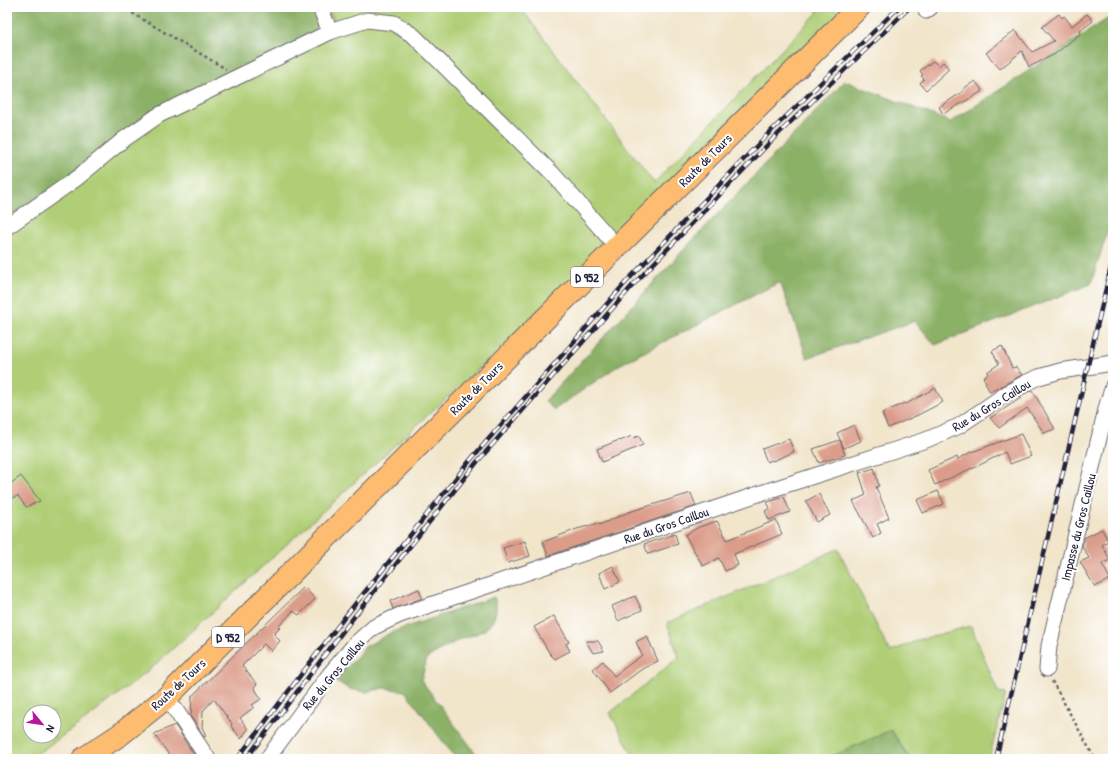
<svg xmlns="http://www.w3.org/2000/svg" width="1120" height="766" font-family="'Patrick Hand',sans-serif">
  <style>
    .green { fill: #afce75; stroke: #687858; fill-rule: evenodd }
    .forest { fill: #8bb166; stroke: #566a50 }
    .building { fill: #db9d8a }
    .lines { fill: none; stroke-linecap: round; stroke-linejoin: round }
    .minor-casing { stroke: #6a666d; stroke-width: 17 }
    .primary-casing { stroke: #6a666d; stroke-width: 24 }
    .path { stroke: #6a666d; stroke-width: 2.5; stroke-dasharray: 3 3; stroke-linecap: butt }
    .minor { stroke: #fff; stroke-width: 15 }
    .primary { stroke: #fdbc6f; stroke-width: 22 }
    .rail-casing { stroke: #22223b; stroke-width: 4.5 }
    .rail { stroke: #fff; stroke-width: 3; stroke-dasharray: 9; stroke-linecap: butt }
    .labels { text-anchor: middle; dominant-baseline: central; stroke-width: 4; stroke-linejoin: round; paint-order: stroke }
    .shield { fill: #fff; stroke: #646476; stroke-width: 1 }
    .shield-label { font-size: 12px; font-weight: bold; fill: #22223b }
    .street-label { font-size: 13px; fill: #22223b; stroke: #fff }
  </style>
  <rect width="100%" height="100%" fill="#fff"/>
  <filter id="ink" filterUnits="userSpaceOnUse"><feTurbulence type="fractalNoise" baseFrequency=".025" numOctaves="2"/><feDisplacementMap in="SourceGraphic" scale="8" xChannelSelector="R" yChannelSelector="G"/><feConvolveMatrix kernelMatrix="1 2 1 2 8 2 1 2 1" color-interpolation-filters="sRGB"/></filter>
  <filter id="wash" filterUnits="userSpaceOnUse"><feTurbulence type="fractalNoise" baseFrequency=".012" numOctaves="4" result="noise"/><feDisplacementMap in="SourceGraphic" scale="16" xChannelSelector="R" yChannelSelector="G"/><feGaussianBlur stdDeviation="0.9" result="paint"/><feColorMatrix in="noise" values="0 0 0 0 0 0 0 0 0 0 0 0 0 0 0 0 0 1.4 0 .05"/><feComposite in="paint" operator="in"/></filter>
  <g filter="url(#wash)">
    <rect width="100%" height="100%" fill="#f1e5ca"/>
    <g class="green">
      <path d="M327,7H520L654,183L818,12L814,7H847L488,360L154,666L93,714L30,759H7V197L60,182L149,112L338,27ZM30,712H54V736H30Z"/>
      <polygon points="838,549 890,652 918,640 971,626 998,692 1006,693 989,759 910,759 891,730 826,759 635,759 610,713 679,657 667,623"/>
    </g>
    <g class="forest">
      <polygon points="7,7 327,7 339,27 149,112 60,182 7,219"/>
      <polygon points="1113,15 1113,214 1091,284 935,345 915,321 807,358 780,282 619,365 554,410 545,401 689,244 845,81 951,122"/>
      <path d="M494,597C499,609 495,623 484,630C476,635 466,637 457,641C447,646 437,652 427,658L421,680L480,759H456L405,691L384,688L366,692L349,689L336,681L365,647L392,632Z"/>
      <polygon points="891,730 910,759 826,759"/>
    </g>
    <g id="blocks">
      <g class="building">
        <polygon points="1059,14 1062,18 1064,16 1072,26 1087,14 1093,21 1080,31 1081,33 1055,54 1029,67 1022,51 1000,69 986,53 1015,30 1032,52 1054,41 1042,27"/>
        <polygon points="933,61 939,66 943,62 949,69 926,90 920,83 924,79 921,76 923,75 920,71"/>
        <polygon points="975,81 983,91 943,114 939,107 964,91 963,89"/>
        <polygon points="1002,346 1012,368 1016,367 1022,375 990,392 985,383 986,382 983,377 988,374 987,372 999,364 992,351"/>
        <polygon points="935,388 943,402 918,415 888,428 882,413 905,403 906,404"/>
        <polygon points="1032,390 1055,429 1044,433 1027,408 999,428 990,418 1021,398 1020,396"/>
        <polygon points="854,425 861,441 844,448 837,433"/>
        <polygon points="1021,434 1031,456 1010,464 1005,452 972,469 972,468 935,485 928,470 957,457 958,459 969,453"/>
        <polygon points="632,436 633,438 639,436 643,445 602,462 597,449 619,440 620,441"/>
        <polygon points="789,439 794,452 773,461 772,460 767,462 762,449"/>
        <polygon points="840,440 845,455 819,463 813,449"/>
        <polygon points="874,468 879,486 876,487 889,518 877,524 881,533 873,538 853,501 866,495 859,473"/>
        <polygon points="21,476 40,501 26,507 18,496 7,500 7,486"/>
        <polygon points="938,491 944,504 923,513 917,500"/>
        <polygon points="691,493 696,506 548,556 543,542 577,529 599,523 599,525 629,512"/>
        <polygon points="819,494 830,515 817,522 806,501"/>
        <polygon points="784,497 790,512 769,520 765,511 770,508 767,502"/>
        <polygon points="776,520 782,534 734,554 738,565 725,571 719,558 703,566 685,535 699,527 717,521 727,540"/>
        <polygon points="1102,529 1108,541 1102,545 1110,560 1102,564 1110,579 1095,587 1080,562 1089,558 1082,546 1084,538"/>
        <polygon points="675,534 678,544 648,554 644,544"/>
        <polygon points="525,541 530,556 508,563 503,548"/>
        <polygon points="613,566 620,582 605,589 599,573"/>
        <polygon points="304,587 315,599 299,615 293,611 278,627 280,628 274,634 280,641 271,651 264,644 242,666 257,684 254,687 261,699 252,705 254,707 240,718 248,729 241,739 231,726 232,724 214,699 203,711 202,727 206,736 204,737 191,717 192,696"/>
        <polygon points="419,589 422,598 393,609 390,601"/>
        <polygon points="635,596 642,610 618,621 612,606"/>
        <polygon points="554,616 569,642 566,644 570,651 555,659 550,654 534,627"/>
        <polygon points="647,636 658,661 642,669 610,693 593,669 603,661 614,676 642,655 636,642"/>
        <polygon points="586,641 598,641 604,651 593,653"/>
        <polygon points="175,725 187,744 197,759 172,759 154,734"/>
      </g>
    </g>
  </g>
  <g filter="url(#ink)">
    <use href="#blocks" fill-opacity="0" stroke="#6a666d" stroke-width="1"/>
    <g class="lines">
      <g class="minor-casing">
        <g id="minor">
          <polyline points="320,7 330,32"/>
          <polyline points="926,11 931,7"/>
          <polyline points="7,227 77,178 123,140 159,115 330,32 367,20 394,23 414,36 552,173 617,247"/>
          <polyline points="1047,669 1049,646 1107,405 1113,386"/>
          <polyline points="167,697 208,759"/>
          <polyline points="267,759 329,675 355,644 374,627 400,615 490,585 767,491 926,440 959,426 1009,392 1025,383 1039,377 1060,371 1113,363"/>
        </g>
      </g>
      <g class="primary-casing">
        <polyline id="primary" points="83,759 121,734 167,697 627,237 859,7"/>
      </g>
      <g class="path">
        <polyline points="122,7 226,69"/>
        <polyline points="1052,681 1095,759"/>
      </g>
      <use href="#minor" class="minor"/>
      <use href="#primary" class="primary"/>
      <g class="rail-casing">
        <g id="rail">
          <polyline points="237,759 344,618 472,458 627,281 769,133 899,7"/>
          <polyline points="246,759 350,622 477,462 633,285 775,137 910,7"/>
          <polyline points="996,759 1113,258"/>
        </g>
      </g>
      <use href="#rail" class="rail"/>
    </g>
  </g>
  <g class="labels">
    <g class="shield">
      <rect x="571" y="267" width="32" height="20" rx="3"/>
      <rect x="212" y="627" width="32" height="20" rx="3"/>
    </g>
    <g class="shield-label">
      <text x="587" y="277">D 952</text>
      <text x="228" y="637">D 952</text>
    </g>
    <g class="street-label">
      <text transform="translate(705 160) rotate(-45)">Route de Tours</text>
      <text transform="translate(476 388) rotate(-45)">Route de Tours</text>
      <text transform="translate(991 405) rotate(-31)">Rue du Gros Caillou</text>
      <text transform="translate(666 525) rotate(-19)">Rue du Gros Caillou</text>
      <text transform="translate(1078 527) rotate(-76)">Impasse du Gros Caillou</text>
      <text transform="translate(333 674) rotate(-50)">Rue du Gros Caillou</text>
      <text transform="translate(178 684) rotate(-43)">Route de Tours</text>
    </g>
  </g>
  <rect width="1120" height="766" fill="none" stroke="#fff" stroke-width="24"/>
  <g transform="translate(42 724) rotate(119)"><circle r="19" fill="#ffffff" stroke="#a7a7b1"/>
  <path d="M0-3L7 15L0 10L-7 15Z" fill="#b5179e"/>
  <text y="-6" font-size="11" font-weight="bold" text-anchor="middle" fill="#22223b">N</text>
  </g>
</svg>
